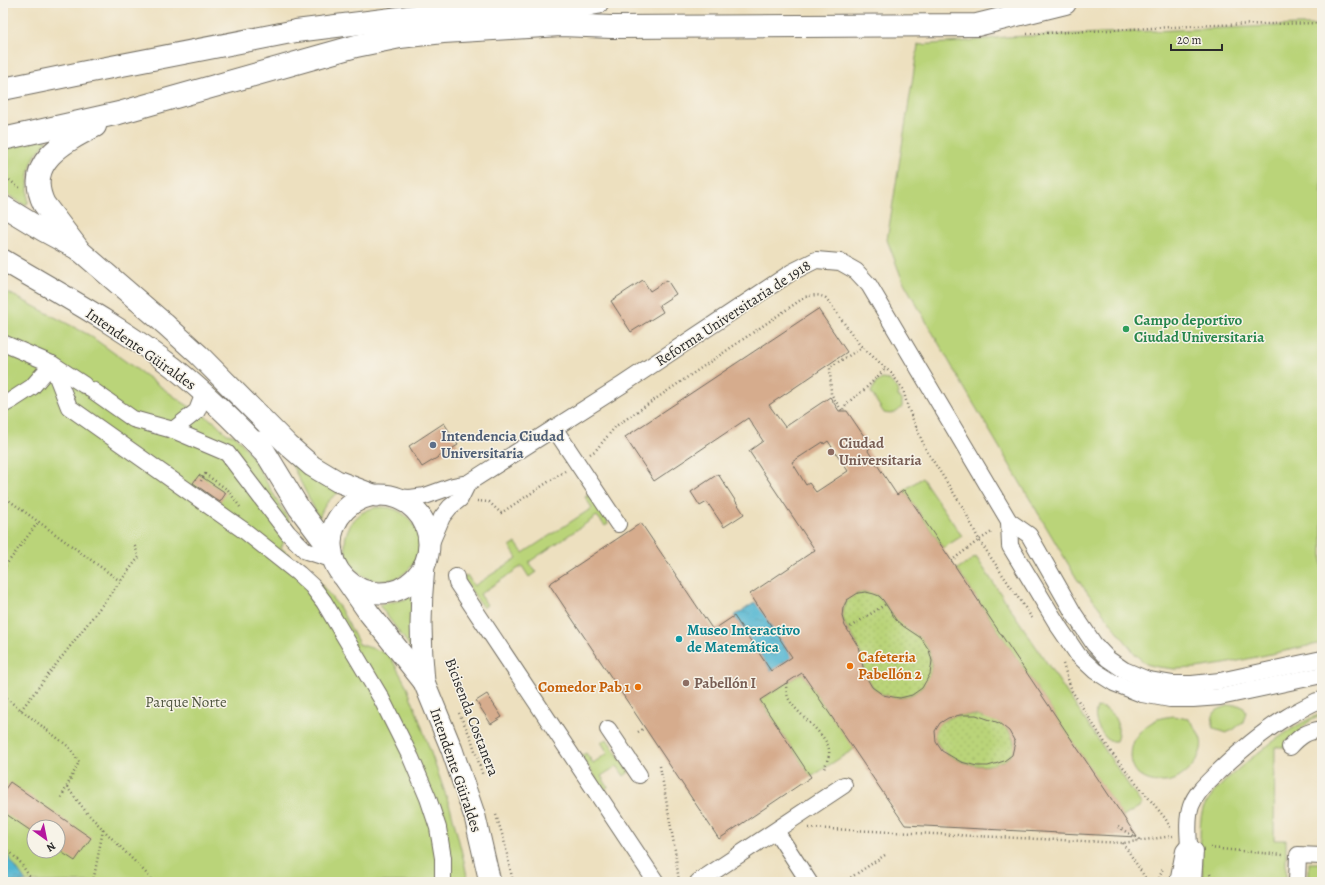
<svg xmlns="http://www.w3.org/2000/svg" width="1325" height="885" font-family="Alegreya,serif">
  <style>
    .green { fill: #bad479; stroke: #728052; fill-rule: evenodd }
    .garden { fill: url(#garden-dots); stroke: #728052 }
    .water { fill: url(#water-ripples); stroke: #3f707e }
    .building { fill: #d6ac8d; fill-rule: evenodd }
    .lines { fill: none; stroke-linecap: round; stroke-linejoin: round }
    .minor-casing { stroke: #6f6a5f; stroke-width: 18 }
    .major-casing { stroke: #6f6a5f; stroke-width: 23 }
    .highway-casing { stroke: #6f6a5f; stroke-width: 24 }
    .path { stroke: #6f6a5f; stroke-width: 2.5; stroke-dasharray: 1 3; stroke-linecap: butt }
    .minor { stroke: #fff; stroke-width: 16 }
    .major { stroke: #fff; stroke-width: 21 }
    .highway { stroke: #fff; stroke-width: 22 }
    .leisure-dot { fill: #2e9e5b; stroke: #f7f3e8; stroke-width: 1.5 }
    .service-dot { fill: #5c6f8a; stroke: #f7f3e8; stroke-width: 1.5 }
    .education-dot { fill: #8d6e63; stroke: #f7f3e8; stroke-width: 1.5 }
    .culture-dot { fill: #0f9aa8; stroke: #f7f3e8; stroke-width: 1.5 }
    .food-dot { fill: #e8710a; stroke: #f7f3e8; stroke-width: 1.5 }
    .labels { text-anchor: middle; dominant-baseline: central; stroke-width: 3; stroke-linejoin: round; paint-order: stroke }
    .street-label { font-size: 15px; fill: #2b2b2b; stroke: #f7f3e8 }
    .leisure-label { font-size: 15px; font-weight: bold; fill: #27864d; stroke: #f7f3e8; text-anchor: start }
    .service-label { font-size: 15px; font-weight: bold; fill: #4e5e75; stroke: #f7f3e8; text-anchor: start }
    .education-label { font-size: 15px; font-weight: bold; fill: #785e54; stroke: #f7f3e8; text-anchor: start }
    .culture-label { font-size: 15px; font-weight: bold; fill: #0d838f; stroke: #f7f3e8; text-anchor: start }
    .food-label { font-size: 15px; font-weight: bold; fill: #c56008; stroke: #f7f3e8; text-anchor: start }
    .park-label { font-size: 15px; fill: #4f553e; stroke: #f7f3e8 }
  </style>
  <defs>
    <pattern id="garden-dots" width="8" height="8" patternUnits="userSpaceOnUse"><rect width="8" height="8" fill="#bad479"/><path d="M2 2h.1M6 6h.1" fill="none" stroke="#a0b669" stroke-width="1.8" stroke-linecap="round"/></pattern>
    <pattern id="water-ripples" width="26" height="14" patternUnits="userSpaceOnUse"><rect width="26" height="14" fill="#53b6d1"/><path d="M2 4q2-2 4 0t4 0M15 11q2-2 4 0t4 0" fill="none" stroke="#4594aa"/></pattern>
  </defs>
  <rect width="100%" height="100%" fill="#f7f3e8"/>
  <filter id="ink" filterUnits="userSpaceOnUse"><feTurbulence type="fractalNoise" baseFrequency=".025" numOctaves="2"/><feDisplacementMap in="SourceGraphic" scale="8" xChannelSelector="R" yChannelSelector="G"/><feConvolveMatrix kernelMatrix="1 2 1 2 8 2 1 2 1" color-interpolation-filters="sRGB"/></filter>
  <filter id="wash" filterUnits="userSpaceOnUse"><feTurbulence type="fractalNoise" baseFrequency=".012" numOctaves="4" result="noise"/><feDisplacementMap in="SourceGraphic" scale="16" xChannelSelector="R" yChannelSelector="G"/><feGaussianBlur stdDeviation="0.9" result="paint"/><feColorMatrix in="noise" values="0 0 0 0 0 0 0 0 0 0 0 0 0 0 0 0 0 1.4 0 .05"/><feComposite in="paint" operator="in"/></filter>
  <g filter="url(#wash)">
    <rect width="100%" height="100%" fill="#ede0bf"/>
    <g class="green">
      <polygon points="1298,25 1322,25 1322,643 1224,664 1196,668 1175,669 1158,667 1146,664 1136,655 1077,579 959,379 902,279 887,240 918,45 960,42 1005,37"/>
      <path d="M44,139L47,141C43,146 38,151 35,156C27,170 28,188 28,203L25,205L3,192V148Z"/>
      <path d="M3,290L89,335L182,402L216,423L227,434L236,436L249,452L291,524L288,533L281,548L316,578L340,608L359,644L389,654L406,685L418,716L451,810L464,861L468,882H3ZM34,827H58V851H34Z"/>
      <path d="M882,379L889,380L896,387L898,392V396L902,402V407C897,413 892,415 884,413L875,399L871,392L876,383Z"/>
      <path d="M290,461C305,474 320,485 339,492C328,500 324,505 319,518Z"/>
      <polygon points="922,478 962,536 943,548 904,490"/>
      <path d="M588,495C600,505 604,510 608,524L605,526L597,516L529,562L536,572L529,577L522,566L480,594L487,605L483,608L463,578L467,575L474,586L517,558L510,547L516,543L523,553L592,508L585,497Z"/>
      <circle cx="382" cy="544" r="37"/>
      <polygon points="976,557 1142,805 1123,817 957,569"/>
      <polygon points="412,594 411,648 379,605 406,599"/>
      <polygon points="802,673 854,749 811,777 760,700"/>
      <path d="M1232,705H1238L1243,707L1246,712L1243,722L1233,730L1226,733L1214,729C1209,711 1217,709 1232,705Z"/>
      <path d="M1100,707C1115,711 1122,727 1116,741H1109C1101,733 1092,721 1097,708Z"/>
      <path d="M1322,714V716C1305,720 1296,734 1288,747H1275L1274,840H1286V882H1203C1202,864 1197,826 1203,809C1211,785 1297,719 1322,714Z"/>
      <path d="M1173,716L1188,719C1194,725 1198,731 1201,740C1205,755 1187,775 1174,780C1170,782 1164,782 1159,782C1135,781 1126,762 1134,741C1137,732 1149,723 1158,719C1163,717 1169,717 1173,716Z"/>
      <polygon points="607,739 629,772 624,776 617,766 601,776 608,787 604,790 581,756 586,753 593,763 608,753 601,742"/>
      <rect x="1309" y="863" width="13" height="19"/>
    </g>
    <g class="garden">
      <path d="M866,592C884,593 886,610 898,621C905,628 915,632 922,639C936,655 935,680 916,692C898,704 874,696 866,676C862,667 862,656 858,647C852,630 836,623 846,603C849,596 857,593 866,592Z"/>
      <path d="M960,715C973,715 986,716 998,722C1004,725 1008,730 1011,735C1022,753 1005,763 990,765C951,771 905,726 960,715Z"/>
    </g>
    <g class="water">
      <polygon points="756,602 792,657 771,671 734,616"/>
      <polygon points="3,850 5,852 26,882 3,882"/>
    </g>
    <g id="blocks">
      <g class="building">
        <polygon points="643,280 650,291 667,280 676,294 659,305 663,312 631,332 611,301"/>
        <path d="M818,309L847,352L769,405L785,427L830,397L839,411H847L870,445L868,451L897,495L904,490L1137,837L905,825L802,673L760,700L811,777L719,839L549,584L641,523L713,630L734,616L771,671L792,657L750,594L815,550L749,451L763,441L748,418L654,481L625,437ZM828,441L848,471L816,492L809,483L806,485L792,462L823,442L824,444ZM866,592L874,594L879,596L883,600L896,620L903,626L921,638L929,650L932,661L930,674L922,688L912,695L900,698L893,697L883,695L872,687L865,675L858,646L845,626L842,616L843,608L847,600L858,593ZM960,715H976L999,723L1009,731L1015,742L1012,755L1004,761L998,763L988,766H977L961,762L942,751L936,742L935,731L940,723L948,718Z"/>
        <polygon points="444,423 458,445 422,467 409,446"/>
        <polygon points="718,474 744,514 724,527 707,502 700,506 691,492"/>
        <polygon points="199,475 226,493 220,502 193,483"/>
        <polygon points="487,694 502,717 491,724 476,701"/>
        <polygon points="10,782 91,838 75,861 58,850 58,827 34,827 34,833 3,812 3,792"/>
      </g>
    </g>
  </g>
  <g filter="url(#ink)">
    <use href="#blocks" fill-opacity="0" stroke="#6f6a5f" stroke-width="1"/>
    <g class="lines">
      <g class="minor-casing">
        <g id="minor">
          <polyline points="3,343 52,364 69,407 246,532 299,574 312,586 324,602 381,698 411,758 428,798 438,828 443,858 443,882"/>
          <polyline points="92,390 133,419 173,430 227,453 288,533 306,551 334,560"/>
          <polyline points="3,405 12,400 32,387 52,364 84,385"/>
          <polyline points="554,428 618,524"/>
          <polyline points="173,430 197,411 204,393"/>
          <polyline points="395,497 410,498 425,496 453,486 468,483 622,385 792,272 816,260 840,262 856,271 869,285 1009,521 1029,535 1074,614 1094,644 1108,659 1124,670 1148,680 1172,684 1192,684 1220,681 1322,659"/>
          <polyline points="1009,521 1010,546 1059,627 1078,655 1095,671 1114,683 1142,694 1170,699 1193,699 1220,697 1322,675"/>
          <polyline points="430,545 442,517 450,507 460,499 468,483"/>
          <polyline points="456,577 457,583 656,882"/>
          <polyline points="608,729 639,775"/>
          <path d="M1290,747C1301,735 1306,732 1322,729"/>
          <polyline points="776,831 809,882"/>
          <path d="M1189,845C1188,832 1187,818 1191,806C1196,792 1208,782 1218,772C1239,752 1262,732 1287,717C1297,711 1307,706 1317,701L1322,700"/>
          <polyline points="698,882 844,785"/>
          <polyline points="1178,882 1184,851 1189,845 1195,851 1193,882"/>
          <polyline points="1297,882 1298,855 1322,856"/>
        </g>
      </g>
      <g class="major-casing">
        <g id="major">
          <polyline points="3,206 44,231 79,250 166,325 199,355 289,446 312,466 337,481 376,496"/>
          <path d="M3,260C60,294 120,326 173,367C207,394 237,424 266,455"/>
          <polyline points="259,442 299,508 332,552"/>
          <circle cx="380" cy="544" r="49"/>
          <polyline points="346,580 369,613 424,682 452,750 475,817 490,882"/>
          <path d="M424,682C420,643 420,605 424,566"/>
        </g>
      </g>
      <g class="highway-casing">
        <g id="highway">
          <polyline points="3,89 86,72 296,31 456,11 579,6 597,3"/>
          <polyline points="3,139 119,113 356,46 400,37 443,32 561,25 612,27 977,25 1065,3"/>
          <path d="M79,250L44,204C24,162 64,142 95,126"/>
        </g>
      </g>
      <g class="path">
        <polyline points="1027,34 1214,25 1322,23"/>
        <polyline points="3,175 21,189"/>
        <polyline points="863,347 830,367 831,394 842,411 847,403 864,390 886,368"/>
        <path d="M590,454L595,451L616,426L805,297C813,295 818,294 826,298L859,344L891,373L903,389L908,408L926,450L964,509L979,540L1032,618"/>
        <polyline points="201,481 205,474 228,490 240,507"/>
        <polyline points="3,496 120,581"/>
        <polyline points="477,501 489,502 501,513 565,471"/>
        <polyline points="951,561 979,540 992,532"/>
        <polyline points="3,569 39,521"/>
        <polyline points="847,629 886,604"/>
        <polyline points="1063,664 1072,691 1111,752 1165,818 1171,829"/>
        <path d="M786,683C786,689 787,697 790,701C799,716 827,734 829,750C830,756 826,763 824,769"/>
        <polyline points="3,696 69,747 79,762 60,800"/>
        <polyline points="21,710 139,557 134,544"/>
        <polyline points="459,713 471,738 483,776"/>
        <polyline points="638,732 645,728"/>
        <polyline points="660,766 675,850 679,882"/>
        <polyline points="67,787 87,813 147,874 153,882"/>
        <polyline points="496,815 504,840 513,882"/>
        <polyline points="1118,827 1140,840"/>
        <polyline points="809,828 1123,843 1173,836"/>
        <polyline points="1123,843 1148,882"/>
        <polyline points="3,845 20,862 33,882"/>
        <polyline points="1210,848 1283,855"/>
        <polyline points="1210,874 1213,882"/>
        <polyline points="93,882 103,830"/>
        <polyline points="844,882 885,855"/>
        <polyline points="1158,882 1163,868"/>
      </g>
      <use href="#minor" class="minor"/>
      <use href="#major" class="major"/>
      <use href="#highway" class="highway"/>
    </g>
  </g>
  <circle class="leisure-dot" cx="1126" cy="329" r="4"/>
  <circle class="service-dot" cx="433" cy="445" r="4"/>
  <g class="education-dot">
    <circle cx="831" cy="452" r="4"/>
    <circle cx="686" cy="683" r="4"/>
  </g>
  <circle class="culture-dot" cx="679" cy="639" r="4"/>
  <g class="food-dot">
    <circle cx="850" cy="666" r="4"/>
    <circle cx="638" cy="687" r="4"/>
  </g>
  <g class="labels">
    <g class="street-label">
      <text transform="translate(733 313) rotate(-33)">Reforma Universitaria de 1918</text>
      <text transform="translate(141 349) rotate(35)">Intendente Güiraldes</text>
      <text transform="translate(472 717) rotate(69)">Bicisenda Costanera</text>
      <text transform="translate(456 770) rotate(71)">Intendente Güiraldes</text>
    </g>
    <g class="leisure-label">
      <text x="1134" y="320">Campo deportivo<tspan x="1134" dy="17">Ciudad Universitaria</tspan></text>
    </g>
    <g class="service-label">
      <text x="441" y="436">Intendencia Ciudad<tspan x="441" dy="17">Universitaria</tspan></text>
    </g>
    <g class="education-label">
      <text x="839" y="443">Ciudad<tspan x="839" dy="17">Universitaria</tspan></text>
      <text x="694" y="683">Pabellón I</text>
    </g>
    <g class="culture-label">
      <text x="687" y="630">Museo Interactivo<tspan x="687" dy="17">de Matemática</tspan></text>
    </g>
    <g class="food-label">
      <text x="858" y="657">Cafeteria<tspan x="858" dy="17">Pabellón 2</tspan></text>
      <text x="630" y="687" text-anchor="end">Comedor Pab 1</text>
    </g>
    <g class="park-label">
      <text x="186" y="702">Parque Norte</text>
    </g>
  </g>
  <rect width="1325" height="885" fill="none" stroke="#f7f3e8" stroke-width="16"/>
  <g transform="translate(46 839) rotate(147)"><circle r="19" fill="#f7f3e8" stroke="#a5a39c"/>
  <path d="M0-3L7 15L0 10L-7 15Z" fill="#b5179e"/>
  <text y="-6" font-size="11" font-weight="bold" text-anchor="middle" fill="#2b2b2b">N</text>
  </g>
  <path d="M1171 44v6h51v-6" fill="none" stroke="#2b2b2b" stroke-width="2"/>
  <text x="1177" y="44" font-size="12" fill="#2b2b2b" stroke="#f7f3e8" stroke-width="3" paint-order="stroke">20 m</text>
</svg>
